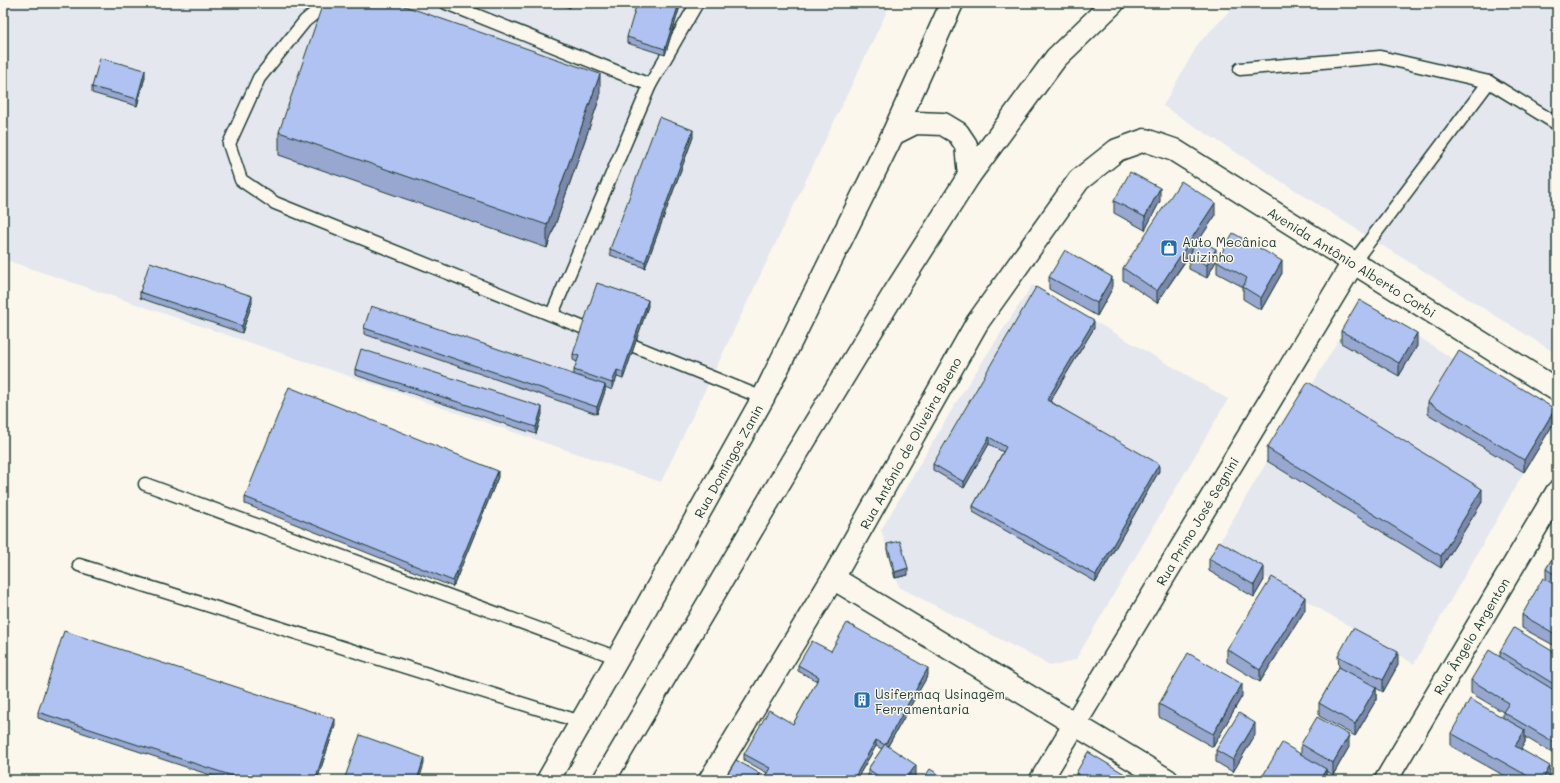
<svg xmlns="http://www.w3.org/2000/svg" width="1560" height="783" font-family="Mali,sans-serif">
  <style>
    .built { fill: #e4e7ee }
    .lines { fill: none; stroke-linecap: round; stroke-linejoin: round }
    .service-casing { stroke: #1f3d34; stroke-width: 15 }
    .minor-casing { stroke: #1f3d34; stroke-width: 25 }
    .primary-casing { stroke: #1f3d34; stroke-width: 25 }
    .service { stroke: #fbf7ec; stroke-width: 12 }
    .minor { stroke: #fbf7ec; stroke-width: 22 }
    .primary { stroke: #fbf7ec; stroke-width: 22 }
    .wall { fill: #97a7cf; stroke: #1f3d34 }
    .shaded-wall { fill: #7b88a9; stroke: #1f3d34 }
    .building { fill: #b0c2f1; stroke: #1f3d34 }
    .labels { text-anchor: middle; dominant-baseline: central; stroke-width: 3; stroke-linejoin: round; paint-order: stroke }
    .poi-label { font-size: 13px; fill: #1f3d34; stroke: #fbf7ec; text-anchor: start }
    .street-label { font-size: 13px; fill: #1f3d34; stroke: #fbf7ec }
  </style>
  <rect width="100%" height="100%" fill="#fbf7ec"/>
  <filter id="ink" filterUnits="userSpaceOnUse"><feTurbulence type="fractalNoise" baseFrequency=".025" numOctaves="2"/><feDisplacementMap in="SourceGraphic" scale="8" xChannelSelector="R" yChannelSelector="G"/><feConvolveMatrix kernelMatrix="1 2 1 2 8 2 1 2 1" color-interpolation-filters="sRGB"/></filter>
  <g filter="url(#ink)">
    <g class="built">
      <polygon points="3,3 891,3 661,482 3,259"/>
      <polygon points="1237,3 1557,3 1557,354 1375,241 1163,106 1198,44"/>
      <polygon points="1032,285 1228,399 1076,659 1059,665 1050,665 899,587 881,530 957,401"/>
      <polygon points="1362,300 1459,363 1555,421 1524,472 1414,664 1216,548"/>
    </g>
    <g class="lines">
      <g class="service-casing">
        <g id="service">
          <polyline points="327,3 305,21 259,78 229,144 241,180 275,203 584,328"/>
          <polyline points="446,3 650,85"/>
          <polyline points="1240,69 1380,57 1489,82 1557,124"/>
          <polyline points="1353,263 1489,82"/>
          <polyline points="552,314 650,85 697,3"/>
          <polyline points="634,346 763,398"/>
          <polyline points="145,484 618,658"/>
          <polyline points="79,565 581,722"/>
        </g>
      </g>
      <g class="minor-casing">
        <g id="minor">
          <polyline points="833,578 1167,780"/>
          <polyline points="710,780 833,578 977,323 1079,180 1117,150 1145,140 1174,150 1557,390"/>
          <polyline points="1041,780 1353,263"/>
          <polyline points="1386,780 1557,492"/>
        </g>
      </g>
      <g class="primary-casing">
        <g id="primary">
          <polyline points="893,134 915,123 943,124 958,133 966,145 969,176"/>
          <polyline points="548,780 618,658 763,398 893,134 952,3"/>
          <polyline points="604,780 797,453 895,292 969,176 1056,58 1113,3"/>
        </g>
      </g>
      <use href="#service" class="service"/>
      <use href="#minor" class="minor"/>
      <use href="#primary" class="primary"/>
    </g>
    <g class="wall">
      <polygon points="557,3 571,3 570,8"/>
      <polygon points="681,3 665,55 627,43 627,37"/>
      <polygon points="145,77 137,106 92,93 92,87"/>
      <polygon points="600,97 547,248 279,155 279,132"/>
      <polygon points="693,137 645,268 610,255 610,249"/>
      <polygon points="1114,201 1160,201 1145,230 1114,213"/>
      <polygon points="1215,216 1199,240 1216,261 1207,278 1189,269 1189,256 1191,253 1157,303 1123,280 1123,268"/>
      <polygon points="1217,261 1282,273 1261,310 1243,299 1243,287 1217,273"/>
      <polygon points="1049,277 1112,289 1097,316 1049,289"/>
      <polygon points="140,292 252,303 242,333 140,298"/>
      <polygon points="648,306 623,379 617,377 612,390 605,387 605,391 597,414 364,334 364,328 574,375 574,370 577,362 573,360 573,354"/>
      <polygon points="1094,328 1050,401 1159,471 1096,582 973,512 973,506 1003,452 989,444 964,488 933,470 933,464"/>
      <polygon points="1341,331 1417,346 1399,376 1341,343"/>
      <polygon points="355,369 542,414 536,434 355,375"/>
      <polygon points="1428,402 1555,421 1524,472 1428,414"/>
      <polygon points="1267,448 1482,502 1441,568 1267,461"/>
      <polygon points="498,477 453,587 245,504 245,497"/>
      <polygon points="887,544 908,575 895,578 887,550"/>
      <polygon points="1557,550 1557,647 1522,628 1522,615 1546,580 1546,569"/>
      <polygon points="1209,559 1264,580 1254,597 1209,571"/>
      <polygon points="1305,610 1260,682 1227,662 1227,649"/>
      <polygon points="831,651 928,675 888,746 916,777 914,780 868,780 868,769 882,749 876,746 856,780 763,780 767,773 744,760 744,754 793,724 817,681 798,671 798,665"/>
      <polygon points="1500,651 1557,654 1557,756 1525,737 1525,742 1521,749 1550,779 1549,780 1512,780 1451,746 1451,733 1503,718 1503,712 1471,693 1471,680 1500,657"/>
      <polygon points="1338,656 1398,665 1383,692 1376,688 1376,700 1355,736 1319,716 1319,703 1339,668"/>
      <polygon points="1242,696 1213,747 1159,717 1159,704"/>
      <polygon points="38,712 335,726 317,780 225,780 38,718"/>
      <polygon points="1255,735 1233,772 1216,762 1216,750"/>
      <polygon points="1301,744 1349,747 1333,775 1326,771 1326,780 1261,780 1261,779 1301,754"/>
      <polygon points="1076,773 1133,780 1076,780"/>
    </g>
    <g class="shaded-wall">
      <polygon points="679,3 681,3 665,55 665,49"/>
      <polygon points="145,70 145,77 137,106 137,99"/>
      <polygon points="600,74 600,97 547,248 547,225"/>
      <polygon points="693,130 693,137 645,268 645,262"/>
      <polygon points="1160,188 1160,201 1145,230 1145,217"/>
      <polygon points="1215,203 1215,216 1157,303 1157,291"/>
      <polygon points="1216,249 1216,261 1207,278 1207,265"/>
      <polygon points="1282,261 1282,273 1261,310 1261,298"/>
      <polygon points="1112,277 1112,289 1097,316 1097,303"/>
      <polygon points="252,296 252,303 242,333 242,326"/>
      <polygon points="648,300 648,306 623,379 623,372"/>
      <polygon points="1094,321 1094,328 1047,406 1047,400"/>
      <polygon points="1417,333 1417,346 1399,376 1399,363"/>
      <polygon points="617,370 617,377 612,390 612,383"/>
      <polygon points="605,385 605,391 597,414 597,407"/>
      <polygon points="542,407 542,414 536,434 536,427"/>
      <polygon points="1555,409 1555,421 1524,472 1524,460"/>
      <polygon points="989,437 989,444 964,488 964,482"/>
      <polygon points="1159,464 1159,471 1096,582 1096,575"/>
      <polygon points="498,471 498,477 453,587 453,581"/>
      <polygon points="1482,489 1482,502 1441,568 1441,556"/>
      <polygon points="1264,567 1264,580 1254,597 1254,585"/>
      <polygon points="908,568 908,575 895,578 895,572"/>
      <polygon points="1305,597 1305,610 1260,682 1260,670"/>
      <polygon points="1398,652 1398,665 1383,692 1383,680"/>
      <polygon points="928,668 928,675 885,751 885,745"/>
      <polygon points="1242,684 1242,696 1213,747 1213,734"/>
      <polygon points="1376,687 1376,700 1355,736 1355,724"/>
      <polygon points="335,719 335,726 317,780 315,780"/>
      <polygon points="1255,723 1255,735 1233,772 1233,760"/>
      <polygon points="1525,730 1525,742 1515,759 1515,746"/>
      <polygon points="1349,735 1349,747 1333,775 1333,763"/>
      <polygon points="876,740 876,746 856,780 853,780"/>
      <polygon points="424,758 424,764 419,780 417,780"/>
      <polygon points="916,765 916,777 914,780 905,780"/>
      <polygon points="1550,766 1550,779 1549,780 1542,780"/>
      <polygon points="1326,769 1326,780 1320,780"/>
      <polygon points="759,773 759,780 755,780"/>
    </g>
    <g class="building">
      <polygon points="323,3 396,3 600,74 547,225 279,132"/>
      <polygon points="637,3 679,3 665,49 627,37"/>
      <polygon points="100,58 145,70 137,99 92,87"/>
      <polygon points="659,117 693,130 645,262 610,249"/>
      <polygon points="1130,172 1160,188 1145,217 1114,201"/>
      <polygon points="1181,181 1215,203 1157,291 1123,268"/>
      <polygon points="1233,233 1282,261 1261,298 1243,287 1247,278 1217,261"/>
      <polygon points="1198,239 1216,249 1207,265 1189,256"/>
      <polygon points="1065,250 1112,277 1097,303 1049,277"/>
      <polygon points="150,262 252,296 242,326 140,292"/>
      <polygon points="597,283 648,300 623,372 617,370 612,383 574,370 579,356 573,354"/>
      <polygon points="1036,287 1094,321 1047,400 1159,464 1096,575 973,506 1006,447 989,437 964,482 933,464"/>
      <polygon points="1359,300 1417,333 1399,363 1341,331"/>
      <polygon points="371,306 605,385 597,407 364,328"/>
      <polygon points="361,349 542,407 536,427 355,369"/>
      <polygon points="1459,351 1555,409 1524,460 1428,402"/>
      <polygon points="1308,382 1482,489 1441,556 1267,448"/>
      <polygon points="289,387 498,471 453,581 245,497"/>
      <polygon points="900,541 908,568 895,572 887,544"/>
      <polygon points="1219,541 1264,567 1254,585 1209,559"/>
      <polygon points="1557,550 1557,576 1546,569"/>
      <polygon points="1272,577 1305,597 1260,670 1227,649"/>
      <polygon points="1543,578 1557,586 1557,635 1522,615"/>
      <polygon points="847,623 928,668 885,745 876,740 853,780 763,780 770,768 744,754 769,710 793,724 819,677 798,665 812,641 831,651"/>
      <polygon points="1353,628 1398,652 1383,680 1338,656"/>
      <polygon points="1514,628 1557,654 1557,686 1500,651"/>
      <polygon points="64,631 335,719 315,780 245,780 38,712"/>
      <polygon points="1489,650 1557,692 1557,744 1503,712 1509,703 1471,680"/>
      <polygon points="1188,653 1242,684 1213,734 1159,704"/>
      <polygon points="1339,667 1376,687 1355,724 1319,703"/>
      <polygon points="1470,699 1525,730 1515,746 1550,766 1542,780 1535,780 1451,733"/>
      <polygon points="1239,713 1255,723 1233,760 1216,750"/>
      <polygon points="1317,717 1349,735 1333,763 1301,744"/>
      <polygon points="360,735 424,758 417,780 344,780"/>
      <polygon points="1282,743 1326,769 1320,780 1263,780 1261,779"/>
      <polygon points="885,744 916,765 905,780 884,780 868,769"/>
      <polygon points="1088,752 1133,779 1133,780 1081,780 1083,777 1076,773"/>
      <polygon points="736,760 759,773 755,780 724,780"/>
      <polygon points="930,769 948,780 923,780"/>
      <polygon points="1557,770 1557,780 1551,780"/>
    </g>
  </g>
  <defs>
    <g id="shop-square" transform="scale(0.9)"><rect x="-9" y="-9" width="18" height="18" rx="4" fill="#1f6fb2" stroke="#fbf7ec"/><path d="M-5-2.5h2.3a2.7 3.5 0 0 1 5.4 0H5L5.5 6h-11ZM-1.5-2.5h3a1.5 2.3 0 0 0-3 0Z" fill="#fff"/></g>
    <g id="building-square" transform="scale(0.9)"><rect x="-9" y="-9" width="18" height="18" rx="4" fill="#1f6fb2" stroke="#fbf7ec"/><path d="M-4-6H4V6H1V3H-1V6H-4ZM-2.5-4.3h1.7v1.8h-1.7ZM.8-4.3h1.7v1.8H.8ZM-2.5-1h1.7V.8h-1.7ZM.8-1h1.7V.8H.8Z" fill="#fff"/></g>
  </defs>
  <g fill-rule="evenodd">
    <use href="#shop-square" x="1169" y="248"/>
    <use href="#building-square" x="862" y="700"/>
  </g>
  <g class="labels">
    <g class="poi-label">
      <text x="1182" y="241">Auto Mecânica<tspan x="1182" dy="15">Luizinho</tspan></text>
      <text x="875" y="693">Usifermaq Usinagem<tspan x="875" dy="15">Ferramentaria</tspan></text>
    </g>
    <g class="street-label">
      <text transform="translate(1352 262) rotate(32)">Avenida Antônio Alberto Corbi</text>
      <text transform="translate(910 443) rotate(-61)">Rua Antônio de Oliveira Bueno</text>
      <text transform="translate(728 461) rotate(-61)">Rua Domingos Zanin</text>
      <text transform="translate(1197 521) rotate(-59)">Rua Primo José Segnini</text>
      <text transform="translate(1471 636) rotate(-59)">Rua Ângelo Argenton</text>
    </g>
  </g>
  <rect width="1560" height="783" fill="none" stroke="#fbf7ec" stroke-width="16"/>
  <rect x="8" y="8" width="1544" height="767" fill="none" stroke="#1f3d34" stroke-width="1.5" filter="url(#ink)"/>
</svg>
